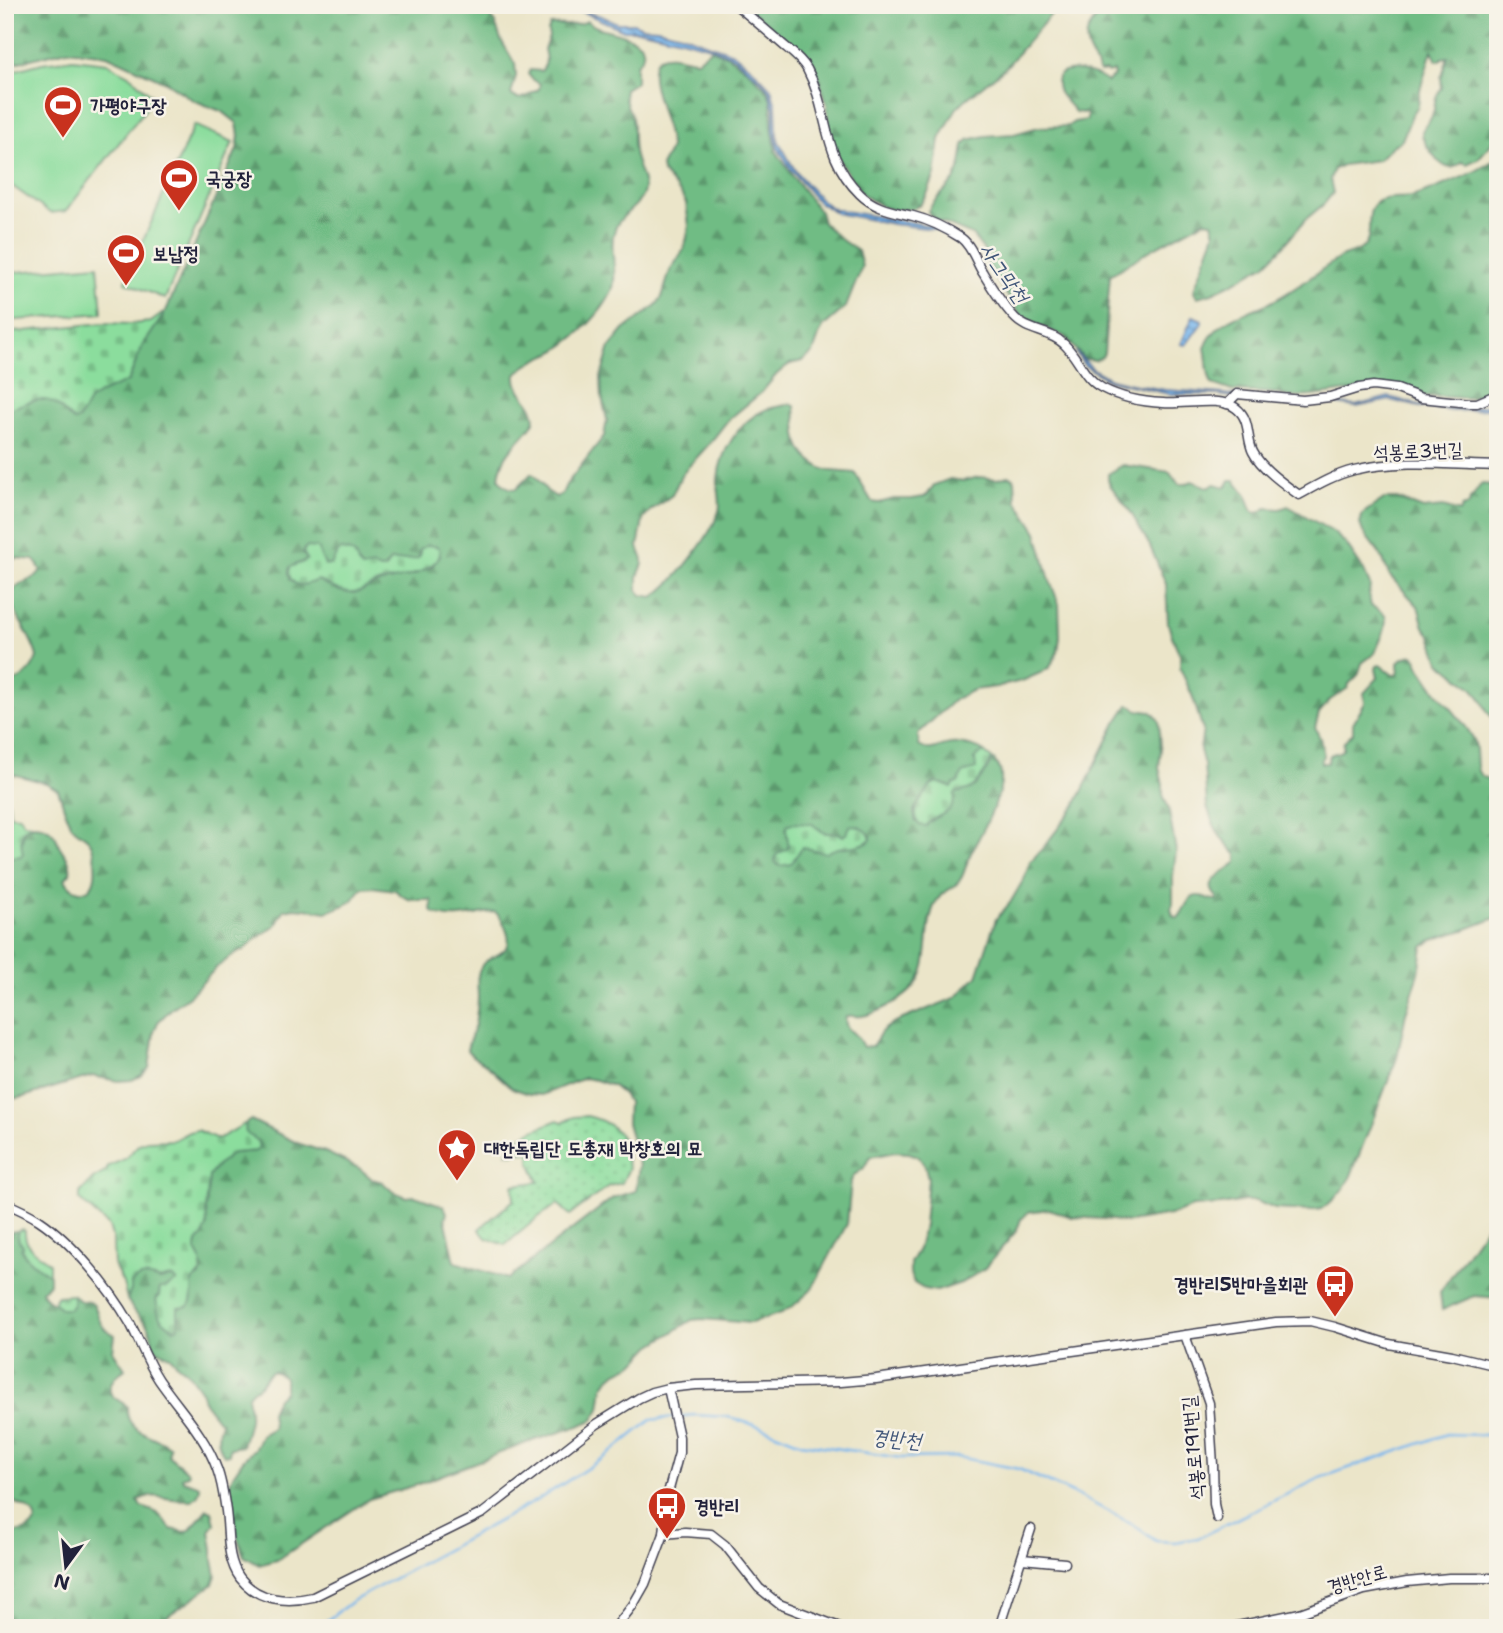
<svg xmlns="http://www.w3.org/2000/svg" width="1503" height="1633" font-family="'Shantell Sans','Poor Story',sans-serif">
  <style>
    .forest { fill: url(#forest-firs); stroke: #496f60; stroke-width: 2; fill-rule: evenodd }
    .cemetery { fill: url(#cemetery-stones); stroke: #56806c; stroke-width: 2 }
    .park { fill: url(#park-dots); stroke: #56806c; stroke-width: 2 }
    .pitch { fill: #8bdd9d; stroke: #56806c; stroke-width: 2 }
    .water { fill: url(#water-waves); stroke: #4e6c94; stroke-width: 2 }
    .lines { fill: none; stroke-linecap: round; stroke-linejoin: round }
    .stream { stroke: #7ab7ed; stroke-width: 2.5 }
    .minor-casing { stroke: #403f50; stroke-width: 11 }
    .minor { stroke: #fff; stroke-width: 8 }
    .labels { text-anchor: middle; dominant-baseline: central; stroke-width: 5; stroke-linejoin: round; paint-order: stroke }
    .poi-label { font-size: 19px; font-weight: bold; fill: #22223b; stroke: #f7f3e8; text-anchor: start }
    .street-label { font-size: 19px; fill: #22223b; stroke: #f7f3e8 }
    .water-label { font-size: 21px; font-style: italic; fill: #415679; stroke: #f7f3e8 }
  </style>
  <defs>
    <pattern id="forest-firs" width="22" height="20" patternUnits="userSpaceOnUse" patternTransform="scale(1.75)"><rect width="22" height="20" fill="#70bc84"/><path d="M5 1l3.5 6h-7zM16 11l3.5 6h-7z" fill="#5c986d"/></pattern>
    <pattern id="cemetery-stones" width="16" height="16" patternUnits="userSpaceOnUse" patternTransform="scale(1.75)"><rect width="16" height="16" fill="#8bdd9d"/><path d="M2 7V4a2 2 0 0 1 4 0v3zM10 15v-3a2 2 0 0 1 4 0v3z" fill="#78bd88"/></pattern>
    <pattern id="park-dots" width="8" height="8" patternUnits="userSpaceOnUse" patternTransform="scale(1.75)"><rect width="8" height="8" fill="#8bdd9d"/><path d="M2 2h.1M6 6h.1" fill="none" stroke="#78bd88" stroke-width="1.8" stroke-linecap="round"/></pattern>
    <pattern id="water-waves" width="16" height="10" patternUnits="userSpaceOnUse" patternTransform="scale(1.75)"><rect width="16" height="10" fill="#7ab7ed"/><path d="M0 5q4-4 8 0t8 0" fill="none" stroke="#6494c1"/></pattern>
  </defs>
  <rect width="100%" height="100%" fill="#f7f3e8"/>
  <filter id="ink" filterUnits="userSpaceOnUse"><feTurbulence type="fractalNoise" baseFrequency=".0143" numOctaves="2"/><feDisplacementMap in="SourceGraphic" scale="14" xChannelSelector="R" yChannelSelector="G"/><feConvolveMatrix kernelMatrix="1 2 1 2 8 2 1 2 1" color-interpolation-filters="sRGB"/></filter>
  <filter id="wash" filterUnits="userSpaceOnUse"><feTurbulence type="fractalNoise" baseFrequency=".00686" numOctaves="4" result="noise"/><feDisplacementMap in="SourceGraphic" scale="28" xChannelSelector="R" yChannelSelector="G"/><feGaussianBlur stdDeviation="1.57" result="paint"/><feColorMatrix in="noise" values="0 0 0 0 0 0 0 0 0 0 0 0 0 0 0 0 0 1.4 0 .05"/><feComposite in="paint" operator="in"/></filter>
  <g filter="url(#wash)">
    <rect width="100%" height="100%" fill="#ebe5c9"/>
    <g class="forest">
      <path d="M5,5H461L470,7L489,15L495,23L501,40L515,64L516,76L511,94C520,105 530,93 539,89L540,84L532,79L528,74L530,70L541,71C548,63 546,59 544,49L549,37L548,32L550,25C562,24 577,27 587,21C590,23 594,26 597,27C612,33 662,38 636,65V82L625,89C622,100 630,109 632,119C634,130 632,140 634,151C635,163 643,175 644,187C645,205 621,212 615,229C608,247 618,269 613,288C606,310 576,338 557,350C544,357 525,363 516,375C514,393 535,400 535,421C521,442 501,451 499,479C502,485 509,489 516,489L531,474L534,475L547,491L556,497L562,494L566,485L604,436L607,420L602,397L601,377L610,347L624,330L656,305L662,297L670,271L684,249L687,237L689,226L686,203L681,194L662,172L661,166C664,159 669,154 670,147C670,126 640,70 659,58C670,52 686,60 697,60L711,49L728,56L749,71L767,90L771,100L772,126L776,151L793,177L820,212L823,223L843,241L858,251L862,267L846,307L824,326L820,333L813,353L802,361L790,364L784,368L776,375L762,392L728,420L710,443L689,466L681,476L672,495L650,511L643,520L638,547L643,560V564L638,576V590L642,595L653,597C675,583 711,536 719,511C722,502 717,489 718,479C720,452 739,421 765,410C773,407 783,406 791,404L795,406C797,429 793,451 817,465C821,468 827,471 832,471C840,472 847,472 855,473L872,502L879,503L894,499H912L924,497L928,494L934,485L950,479L963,481L979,477L997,479L1008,476L1012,477L1015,480L1016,500L1037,532L1050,581L1059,604L1060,637L1058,651L1050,667L1040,673L1022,681L996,687L973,690L955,699L920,732L918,735L919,746C931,754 939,745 951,744C959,743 978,747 984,752L974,760L977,764L976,769L960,778L958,783L954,784L952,788L943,784L934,783L916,807L914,811L916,822L927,824C940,807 947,823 955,793C960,791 967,791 972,788C978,783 990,767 991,759C1020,774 979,835 970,855C966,863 965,873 960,880C952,892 942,888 934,906C923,931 933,966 913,988C904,999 876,1014 862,1016C857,1017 852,1015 846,1016C844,1026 848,1028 854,1034C858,1037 861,1043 863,1047L873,1046L881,1032L893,1023L955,998L977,976L996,919L1010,903L1024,879L1030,862L1043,848L1075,806L1116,723L1128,705L1133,706L1137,711L1144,710L1150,711L1154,714L1159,721L1161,748L1159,768L1163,785V795L1168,807L1176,851L1173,876V904L1171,909L1173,916L1178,918C1185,911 1187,895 1199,896C1206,896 1210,901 1217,900V897C1200,881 1227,872 1237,862V855L1220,836L1213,823L1207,806L1204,765L1200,750L1203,730L1192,695L1180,668V655L1171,634L1168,623L1166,584L1150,546L1130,511L1110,485L1108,479V474L1123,465L1169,472L1179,484H1185L1192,481L1207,487L1215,484L1225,487L1227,486L1230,480H1235L1246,494L1253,512L1258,513L1266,508L1280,509L1288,506L1333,532L1346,544L1364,571L1370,585L1369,595L1371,606L1379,610L1386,617L1385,629L1375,653L1362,663L1358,675L1349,684L1348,688L1330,700L1319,713L1315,728L1320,738L1324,756L1322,759L1321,763H1328C1330,750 1331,756 1339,752C1346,749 1342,748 1344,742C1346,738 1350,736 1353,733V723L1365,703L1364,693L1378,678L1376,669L1377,666L1380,665L1393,675H1397L1399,672C1397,662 1397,661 1406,657C1409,656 1411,655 1413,655C1418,659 1417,663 1421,669C1426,676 1431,685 1437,692C1449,707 1465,722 1474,740C1478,749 1475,768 1479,773C1483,778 1491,781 1498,784V917L1464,930L1432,940L1423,947L1419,973L1406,1013L1397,1058L1350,1178L1343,1189L1333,1200L1321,1209L1308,1211L1275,1209L1256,1201H1244L1221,1205L1193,1207L1170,1215L1129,1222L1104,1219L1072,1217L1049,1209L1028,1212L1021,1219L1017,1230L984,1269L961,1283L937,1291L924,1289L914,1283L910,1274V1263L918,1249L924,1225L928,1178L925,1166L918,1156L909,1153L895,1152L870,1157L863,1169L854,1175L851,1181L847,1224L814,1285L809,1292L793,1306L781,1313L751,1323L702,1319L692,1320L651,1346L634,1364L617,1372L608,1380L603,1387L600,1409L593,1420L573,1428L529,1442L413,1486L369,1499L277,1560L259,1565L244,1556L237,1536L229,1485L233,1475L243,1460L255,1448L261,1435L273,1428L271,1412L277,1398L285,1391V1378C269,1365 269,1374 260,1385C255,1389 250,1390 248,1396C247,1404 250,1412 249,1419C248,1428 244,1437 242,1446L230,1448L229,1454L224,1455C217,1445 217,1432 221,1422L218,1420L204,1402L202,1393L188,1373L177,1364L170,1356L154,1348L151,1334L146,1323L133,1310L127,1299L131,1290V1284C138,1273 150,1276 160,1280C167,1277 172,1275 177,1281L176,1283L165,1288H160L159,1296L156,1298C161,1316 156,1317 174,1329L179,1317L177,1312L178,1308L192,1289V1281L200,1276L201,1260L196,1251V1247L197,1242L207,1226L206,1209L209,1176L219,1164L233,1153L256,1151L253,1137L247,1136L245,1129L246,1123L251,1120L297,1143L325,1152L359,1168L372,1179L382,1182L392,1191L406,1197L415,1196L444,1206L447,1213L445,1218L455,1262L508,1279L613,1198L636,1191L639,1165L627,1123L628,1102L623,1094L613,1086L596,1080L584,1078L542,1095L529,1094L512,1088L484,1063L472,1056L467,1050C469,1039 475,1030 476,1018C477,1011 478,1004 478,997C478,986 475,976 482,965C488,957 504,955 508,945C511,936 502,917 495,912C473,913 451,924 431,911L432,903L431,900H411L402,896L395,890L372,887L362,888L353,900L345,905L327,912L307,909L294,908L284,910L276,925L253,941L244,950L236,953L217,967L189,996L171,1009L158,1022L154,1032L149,1068L142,1075L132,1080L118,1081L92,1076L23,1097L5,1100V855L13,857L21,847L24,828C35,823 48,825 55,836C57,838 58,845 60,847C65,856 72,861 70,873L65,879C70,891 87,897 93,883C97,874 95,859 93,850C91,836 79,835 72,826C66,819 62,799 58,790L46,783L5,772V684C21,681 32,672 37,657C33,638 16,618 9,598C19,576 31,586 41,570L34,560L18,558L5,561V411C20,405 38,394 54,402C61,406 66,415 74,421C83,416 81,410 87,403C96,391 115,386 128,381L142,347L166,311L237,149L239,136L237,123L223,112L193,100L166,82L107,55L67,50L15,63L5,68ZM319,550L322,562L325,565H331L338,553L341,550L350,552L362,568C370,568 377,569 384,569L390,561L416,559L420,556L419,552L440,556L432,566L414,575L375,584L359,592L353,593L340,591L318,580C303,581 306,590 290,579L294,565L306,561L307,559L303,554ZM859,826L871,836V839L867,843L859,845L832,848L830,851L804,847L785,851L788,849L789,843L786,829L818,828L824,833H834L843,836L847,833V830Z"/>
      <polygon points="744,5 1059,5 1006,67 965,100 956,109 940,139 935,175 928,192 920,205 912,209 894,210 883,207 862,194 839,160 829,129 827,104 820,82 811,65 786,40"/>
      <path d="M1110,5H1498V123L1492,143L1478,159L1467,164L1462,162C1458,166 1453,169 1447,167C1439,165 1421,141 1422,132C1423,127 1429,123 1431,118C1437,108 1432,97 1442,88L1441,78L1448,57L1442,58L1440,61H1437L1432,50L1420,90L1418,106L1412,115L1402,140L1391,147L1378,160L1343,165L1334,169L1330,179L1333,193L1324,204L1306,219L1280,250L1266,264L1231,284L1212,293L1197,297L1194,292L1195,287L1215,233L1212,222L1204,221L1154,248L1110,275L1104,353L1102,357L1095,360L1084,359L1064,336L1022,318L988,266L983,249L972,235L936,220L930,215L928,211L933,203L954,181L961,165L964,145L968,140L985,136L1014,134L1039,127L1068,126L1074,122L1087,120V115L1085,113L1075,112C1067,100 1053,94 1058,77C1062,73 1063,72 1068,71C1078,69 1101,75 1107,82L1114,76L1113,71L1108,73L1105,71L1101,72L1098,71C1096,61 1089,54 1087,45C1083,27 1100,15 1110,5Z"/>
      <path d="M1498,157V389L1471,398L1422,396L1398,387L1341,392L1313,396L1291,397L1273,393L1232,391L1212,384C1206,372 1208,360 1205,348C1216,317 1248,314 1273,301C1297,289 1318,271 1341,257C1347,254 1355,253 1361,249C1377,237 1361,210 1379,201C1389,196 1400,199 1411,197C1423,194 1434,189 1446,184C1465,176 1481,170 1498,157Z"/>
      <path d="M1482,484L1493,485L1498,489V723L1488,713L1480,697L1472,688L1440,662L1431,636L1424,627L1418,606L1389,575L1382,557L1363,532L1360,524L1362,516L1365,512L1384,499H1397L1423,509L1443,507L1460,512L1462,507L1469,505L1470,499C1476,495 1476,488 1482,484Z"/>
      <polygon points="1498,1209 1498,1298 1474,1296 1442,1310 1440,1292"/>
      <path d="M17,1231L19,1241L23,1245L22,1252L30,1261L49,1275V1283L42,1291C44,1302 55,1302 62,1309L73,1295L80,1301C102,1300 93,1317 105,1329C108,1331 112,1333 115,1335L113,1351L125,1369C122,1372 119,1373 116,1376C115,1377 111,1384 110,1386C107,1397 120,1400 127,1406C127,1410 127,1414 128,1417C133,1434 159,1437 170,1447L168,1455C175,1462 183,1466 189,1473L188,1475L182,1477L183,1480L198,1485L200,1488L198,1495L192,1500C186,1500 179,1500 173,1499C160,1498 150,1492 138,1501L141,1507C158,1511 161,1516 171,1529L185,1532L190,1530L207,1509L212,1511L215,1524L210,1531L213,1549V1560L216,1575L213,1584L150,1628H5V1534C12,1533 21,1533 28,1529C51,1516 18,1502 5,1500V1233Z"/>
    </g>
    <g class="cemetery">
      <path d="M166,311L142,347L128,381L101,393L89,401L79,419L74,421C67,416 64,411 58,406C43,392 21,405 5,411V333L103,323L132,324L151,322Z"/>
      <path d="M428,545L439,547L440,556C429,571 414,575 397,579C390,581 382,581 375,584C365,588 361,594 349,593C338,592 328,585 318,580C314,581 311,583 307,584C295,588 286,578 290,567L306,561L307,559L303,552L306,547L317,548L325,565H331L337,553L341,550L350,552L355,555L358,564L362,568L374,566L379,569H385L390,561L416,559L420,556V549Z"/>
      <path d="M984,752L995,761L991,760C990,766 978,783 972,788C967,791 960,791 955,793C954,818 938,811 926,826L919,825C909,806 923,801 931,785L937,782L952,788L954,784L958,783L963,773L976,769L975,758Z"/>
      <path d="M5,795L9,803L10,815L19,816L24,823L33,824C31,825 25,827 24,829C20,835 21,847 23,853L21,856L13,857L5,855Z"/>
      <path d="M792,823L812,824L824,833H838L843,836L847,833L850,826C860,826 868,829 871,839C857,851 840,843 826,853L802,847L791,864L779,866L775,862L776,855L787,849L789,847L786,829L788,825Z"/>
      <path d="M246,1123C243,1136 249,1134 257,1140L259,1148L256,1151L233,1153L219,1164L209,1176L206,1209L207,1226L204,1234L197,1242L196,1247V1251L201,1260L202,1273L192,1281C192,1288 194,1301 188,1306C185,1308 182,1307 178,1308V1327L174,1329C169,1325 161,1321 159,1315C156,1309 158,1305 156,1299L159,1296L160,1288H165L177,1281C171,1274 167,1279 160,1280C150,1276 138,1273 131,1284V1290L127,1299L123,1283L114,1265L113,1240L109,1226L84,1204L80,1200V1193L93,1179L105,1172L109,1166L125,1159L139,1144L147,1141L174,1140L189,1132L197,1130L215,1138H220Z"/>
      <path d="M22,1229L25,1231C24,1249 39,1253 49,1263V1275L30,1261L21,1250L23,1245L19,1241L17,1231Z"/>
      <polygon points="73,1295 73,1304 70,1309 62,1309 53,1302 58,1296"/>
    </g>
    <path class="park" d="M587,1116C604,1120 620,1129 625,1146C627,1154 625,1161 629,1168L622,1183L609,1186L570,1215L558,1204L537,1218L505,1245L486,1238L479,1229L514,1200L513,1185L539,1182L530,1162V1152H515L514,1154L507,1153C511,1136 542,1127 558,1120L562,1122L574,1117Z"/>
    <g class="pitch">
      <polygon points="73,59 107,63 132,77 154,98 66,211 50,213 5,181 5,73 42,63"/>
      <polygon points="194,125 233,142 165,299 125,282"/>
      <polygon points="98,265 102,313 5,321 5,273"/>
    </g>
    <g class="water">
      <polygon points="566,5 575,5 592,14 601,16 617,23 633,23 643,27 657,28 681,34 733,53 753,69 771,88 776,105 777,135 779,142 796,172 820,199 832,208 838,210 938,227 943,230 893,224 836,213 817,201 792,171 778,148 774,131 774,108 769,90 761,80 734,57 711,47 681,39 642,30 624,30"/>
      <polygon points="1193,316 1202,320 1202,323 1186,345 1181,344"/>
      <polygon points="1075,352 1093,369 1111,379 1131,384 1165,390 1225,394 1261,401 1283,404 1331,402 1355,406 1389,397 1423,406 1460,409 1497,404 1498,406 1483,409 1454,411 1420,407 1390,400 1356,407 1330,403 1298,406 1274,404 1219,395 1169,394 1108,380 1084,365"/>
    </g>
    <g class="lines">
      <polyline class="stream" points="317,1628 351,1602 539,1499 605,1457 651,1420 694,1415 728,1417 758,1426 801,1443 901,1458 958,1457 1019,1469 1077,1495 1134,1525 1156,1541 1175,1542 1198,1538 1320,1478 1447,1434 1482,1435 1498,1434"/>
    </g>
  </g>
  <g filter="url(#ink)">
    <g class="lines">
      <g class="minor-casing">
        <g id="minor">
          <path d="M736,5C751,17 766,30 781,43C790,51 801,58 807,69C830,112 821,156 860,194C875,209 893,211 913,216C929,220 947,229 961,238C972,246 976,262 983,273C992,288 1002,304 1014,317C1027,332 1050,330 1064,344C1079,358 1083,378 1102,388C1121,398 1142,402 1163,403C1184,405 1220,396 1236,408C1251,419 1246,438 1253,452C1261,468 1285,485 1299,495C1317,485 1334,475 1354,470C1401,459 1450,465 1498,466"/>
          <polyline points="1227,404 1237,394 1303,400 1330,397 1359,388 1373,386 1397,389 1421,398 1470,403 1477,403 1498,394"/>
          <path d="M5,1203C17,1208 28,1213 39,1220C72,1242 110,1288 130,1323C140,1342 147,1362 159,1380C179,1409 205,1435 217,1469C222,1482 224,1497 226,1511C229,1533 226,1559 240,1578C258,1601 287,1603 313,1597L483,1513L597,1424L639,1398L652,1392L668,1388L696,1385L841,1382L876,1379L1276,1322L1310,1321L1335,1327L1389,1344L1452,1355L1498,1366"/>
          <polyline points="1185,1335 1209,1403 1213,1465 1214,1504 1217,1518"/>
          <polyline points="664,1534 685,1532 711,1534 725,1545 759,1588 779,1604 842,1628"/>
          <polyline points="1022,1559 1065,1563"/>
          <polyline points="1300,1613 1303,1628"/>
          <polyline points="615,1628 633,1605 645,1584 664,1534 668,1493 679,1453 679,1437 668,1388"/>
          <polyline points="999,1628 1031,1529"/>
          <polyline points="1228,1628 1300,1613 1364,1590 1407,1582 1449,1578 1498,1578"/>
        </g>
      </g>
      <use href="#minor" class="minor"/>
    </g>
  </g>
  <defs>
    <g id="stadium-pin" transform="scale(2.0125)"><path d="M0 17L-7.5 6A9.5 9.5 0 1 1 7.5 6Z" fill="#c8321e" stroke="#f7f3e8"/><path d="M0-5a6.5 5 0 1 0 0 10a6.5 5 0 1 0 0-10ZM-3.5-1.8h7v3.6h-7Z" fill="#fff"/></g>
    <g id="sight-pin" transform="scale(2.0125)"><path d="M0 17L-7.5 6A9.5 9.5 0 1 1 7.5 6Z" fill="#c8321e" stroke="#f7f3e8"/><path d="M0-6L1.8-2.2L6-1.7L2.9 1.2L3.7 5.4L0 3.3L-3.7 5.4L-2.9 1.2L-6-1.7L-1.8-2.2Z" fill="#fff"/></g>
    <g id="bus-pin" transform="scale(2.0125)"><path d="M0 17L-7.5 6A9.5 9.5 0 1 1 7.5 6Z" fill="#c8321e" stroke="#f7f3e8"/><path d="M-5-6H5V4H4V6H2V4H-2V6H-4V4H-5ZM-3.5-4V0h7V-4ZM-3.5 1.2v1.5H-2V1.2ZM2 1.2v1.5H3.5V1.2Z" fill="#fff"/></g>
  </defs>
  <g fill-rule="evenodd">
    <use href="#stadium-pin" x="63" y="105"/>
    <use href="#stadium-pin" x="179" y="178"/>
    <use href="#stadium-pin" x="126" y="253"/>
    <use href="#sight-pin" x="457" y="1148"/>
    <use href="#bus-pin" x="1335" y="1284"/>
    <use href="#bus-pin" x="667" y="1506"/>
  </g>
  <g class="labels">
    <g class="poi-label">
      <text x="90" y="105">가평야구장</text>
      <text x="206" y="178">국궁장</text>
      <text x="153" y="253">보납정</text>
      <text x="484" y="1148">대한독립단 도총재 박창호의 묘</text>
      <text x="1308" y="1284" text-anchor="end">경반리5반마을회관</text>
      <text x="694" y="1506">경반리</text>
    </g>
    <g class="street-label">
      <text transform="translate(1418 451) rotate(-2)">석봉로3번길</text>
      <text transform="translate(1193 1448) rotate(-95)">석봉로191번길</text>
      <text transform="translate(1357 1579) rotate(-16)">경반안로</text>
    </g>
    <g class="water-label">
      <text transform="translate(1004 273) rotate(55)">사그막천</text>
      <text transform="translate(896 1439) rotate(5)">경반천</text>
    </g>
  </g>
  <rect width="1503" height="1633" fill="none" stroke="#f7f3e8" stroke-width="28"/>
  <g transform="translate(66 1566) rotate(195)" stroke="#f7f3e8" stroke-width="5" paint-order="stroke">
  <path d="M0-5L12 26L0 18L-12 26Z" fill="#22223b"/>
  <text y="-10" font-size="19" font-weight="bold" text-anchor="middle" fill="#22223b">N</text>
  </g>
</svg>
